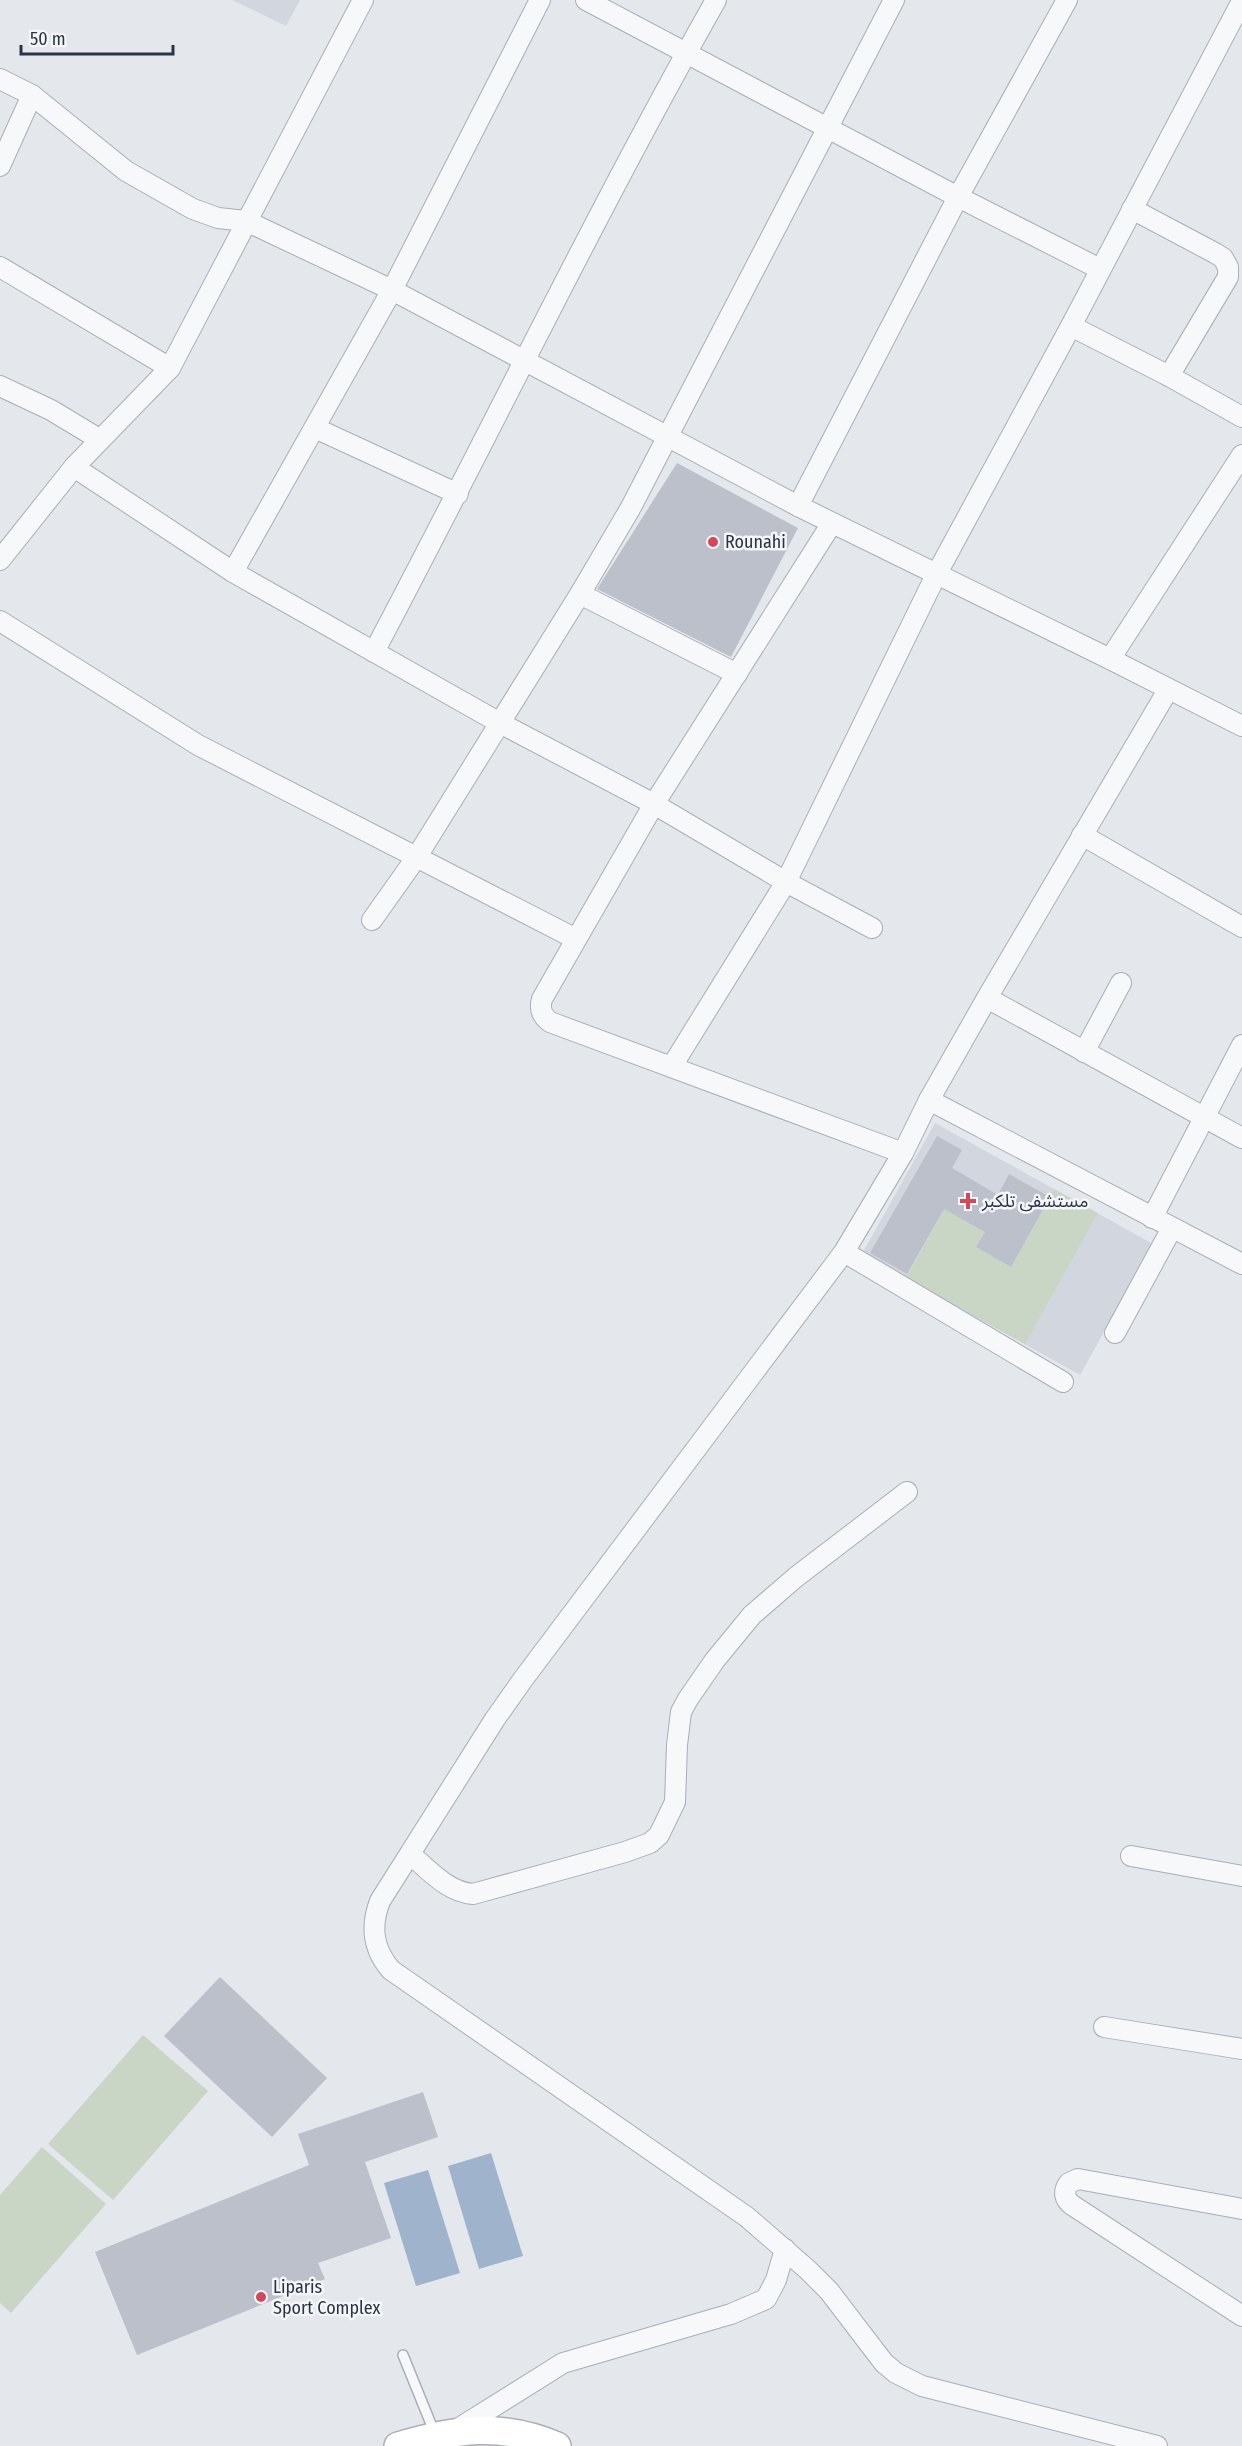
<svg xmlns="http://www.w3.org/2000/svg" width="1242" height="2446" font-family="'Fira Sans Condensed','Noto Sans Arabic',sans-serif">
  <style>
    .built { fill: #d2d6de }
    .green { fill: #c9d6c5 }
    .water { fill: #9fb4cc }
    .building { fill: #bbc0ca }
    .lines { fill: none; stroke-linecap: round; stroke-linejoin: round }
    .lane-casing { stroke: #a9aeb7; stroke-width: 12 }
    .street-casing { stroke: #a9aeb7; stroke-width: 22 }
    .secondary-casing { stroke: #a9aeb7; stroke-width: 30 }
    .lane { stroke: #f7f8fa; stroke-width: 9 }
    .street { stroke: #f7f8fa; stroke-width: 20 }
    .secondary { stroke: #fff; stroke-width: 27 }
    .poi-dot { fill: #d1495b; stroke: #f4f6f9; stroke-width: 2 }
    .labels { text-anchor: middle; dominant-baseline: central; stroke-width: 5; stroke-linejoin: round; paint-order: stroke }
    .poi-label { font-size: 18px; fill: #2b3445; stroke: #f4f6f9; text-anchor: start }
  </style>
  <rect width="100%" height="100%" fill="#e4e7ec"/>
  <g class="built">
    <polygon points="232,0 300,0 286,26"/>
    <polygon points="935,1123 1153,1244 1080,1375 862,1254"/>
  </g>
  <g class="green">
    <polygon points="1054,1189 1098,1213 1025,1344 906,1279 944,1209 985,1232 976,1247 1011,1267"/>
    <polygon points="143,2035 208,2091 113,2200 48,2144"/>
    <polygon points="42,2147 106,2204 11,2313 0,2303 0,2195"/>
  </g>
  <g class="water">
    <polygon points="491,2153 523,2256 479,2269 448,2166"/>
    <polygon points="428,2170 460,2273 416,2286 384,2183"/>
  </g>
  <g class="building">
    <polygon points="677,463 798,528 731,657 597,589"/>
    <polygon points="937,1136 962,1150 952,1168 998,1195 1009,1174 1050,1197 1011,1267 976,1247 985,1232 944,1209 907,1274 870,1253"/>
    <polygon points="220,1977 327,2078 272,2137 164,2036"/>
    <polygon points="423,2092 438,2137 365,2162 391,2238 318,2263 325,2279 137,2355 95,2252 309,2165 298,2134"/>
  </g>
  <g class="lines">
    <g class="lane-casing">
      <polyline id="lane" points="403,2355 435,2434"/>
    </g>
    <g class="street-casing">
      <g id="street">
        <polyline points="586,0 958,197 1100,269"/>
        <polyline points="0,79 32,95 126,171 193,209 218,218 246,221 392,290 798,506 1110,659 1242,726"/>
        <polyline points="0,166 32,95"/>
        <polyline points="1132,209 1215,253 1223,258 1228,267 1228,277 1169,376"/>
        <polyline points="0,267 170,368"/>
        <polyline points="1071,326 1169,376 1242,417"/>
        <polyline points="0,386 51,410 99,439"/>
        <polyline points="315,428 458,494"/>
        <polyline points="74,467 233,572 500,723 654,804 786,882 872,928"/>
        <polyline points="798,506 958,197 1067,0"/>
        <path d="M832,523L654,804L542,999C539,1009 542,1016 550,1022L903,1153"/>
        <polyline points="0,560 74,467 170,368 363,0"/>
        <polyline points="233,572 392,290 540,0"/>
        <polyline points="580,594 737,674"/>
        <polyline points="0,621 198,745 576,939"/>
        <path d="M374,652C489,435 595,214 716,0"/>
        <polyline points="1110,659 1242,455"/>
        <polyline points="1082,835 1242,927"/>
        <polyline points="372,920 416,858 580,594 630,509 894,0"/>
        <polyline points="987,998 1242,1138"/>
        <polyline points="1084,1052 1121,983"/>
        <polyline points="672,1066 786,882 936,575 1071,326 1242,1"/>
        <polyline points="929,1100 1242,1264"/>
        <polyline points="1152,1218 1242,1045"/>
        <polyline points="844,1252 1063,1382"/>
        <polyline points="1115,1333 1172,1228"/>
        <path d="M411,1855C430,1871 448,1892 473,1894L625,1852L650,1843L659,1835L675,1802L677,1745L681,1712L688,1699L715,1660L752,1615L796,1577L907,1492"/>
        <polyline points="1131,1856 1242,1876"/>
        <polyline points="1104,2027 1242,2049"/>
        <path d="M1242,2209L1078,2179L1069,2183C1063,2191 1064,2199 1072,2205L1242,2316"/>
        <polyline points="456,2430 563,2363 731,2314 766,2299 776,2280 785,2249"/>
        <path d="M1157,2446L922,2386L896,2373L884,2363L829,2291L808,2270L747,2217L391,1970C373,1949 370,1927 380,1901L495,1719L524,1678L844,1252L903,1153L929,1100L987,998L1168,690"/>
      </g>
    </g>
    <g class="secondary-casing">
      <path id="secondary" d="M398,2446C454,2429 501,2422 557,2446"/>
    </g>
    <use href="#lane" class="lane"/>
    <use href="#street" class="street"/>
    <use href="#secondary" class="secondary"/>
  </g>
  <g class="poi-dot">
    <circle cx="713" cy="542" r="6"/>
    <path d="M965 1192h6v6h6v6h-6v6h-6v-6h-6v-6h6z"/>
    <circle cx="261" cy="2297" r="6"/>
  </g>
  <g class="labels">
    <g class="poi-label">
      <text x="725" y="542">Rounahi</text>
      <text x="982" y="1201">مستشفى تلكبر</text>
      <text x="273" y="2287">Liparis<tspan x="273" dy="21">Sport Complex</tspan></text>
    </g>
  </g>
  <path d="M21 45v9h152v-9" fill="none" stroke="#2b3445" stroke-width="3"/>
  <text x="30" y="45" font-size="18" fill="#2b3445" stroke="#f4f6f9" stroke-width="4.5" paint-order="stroke">50 m</text>
</svg>
